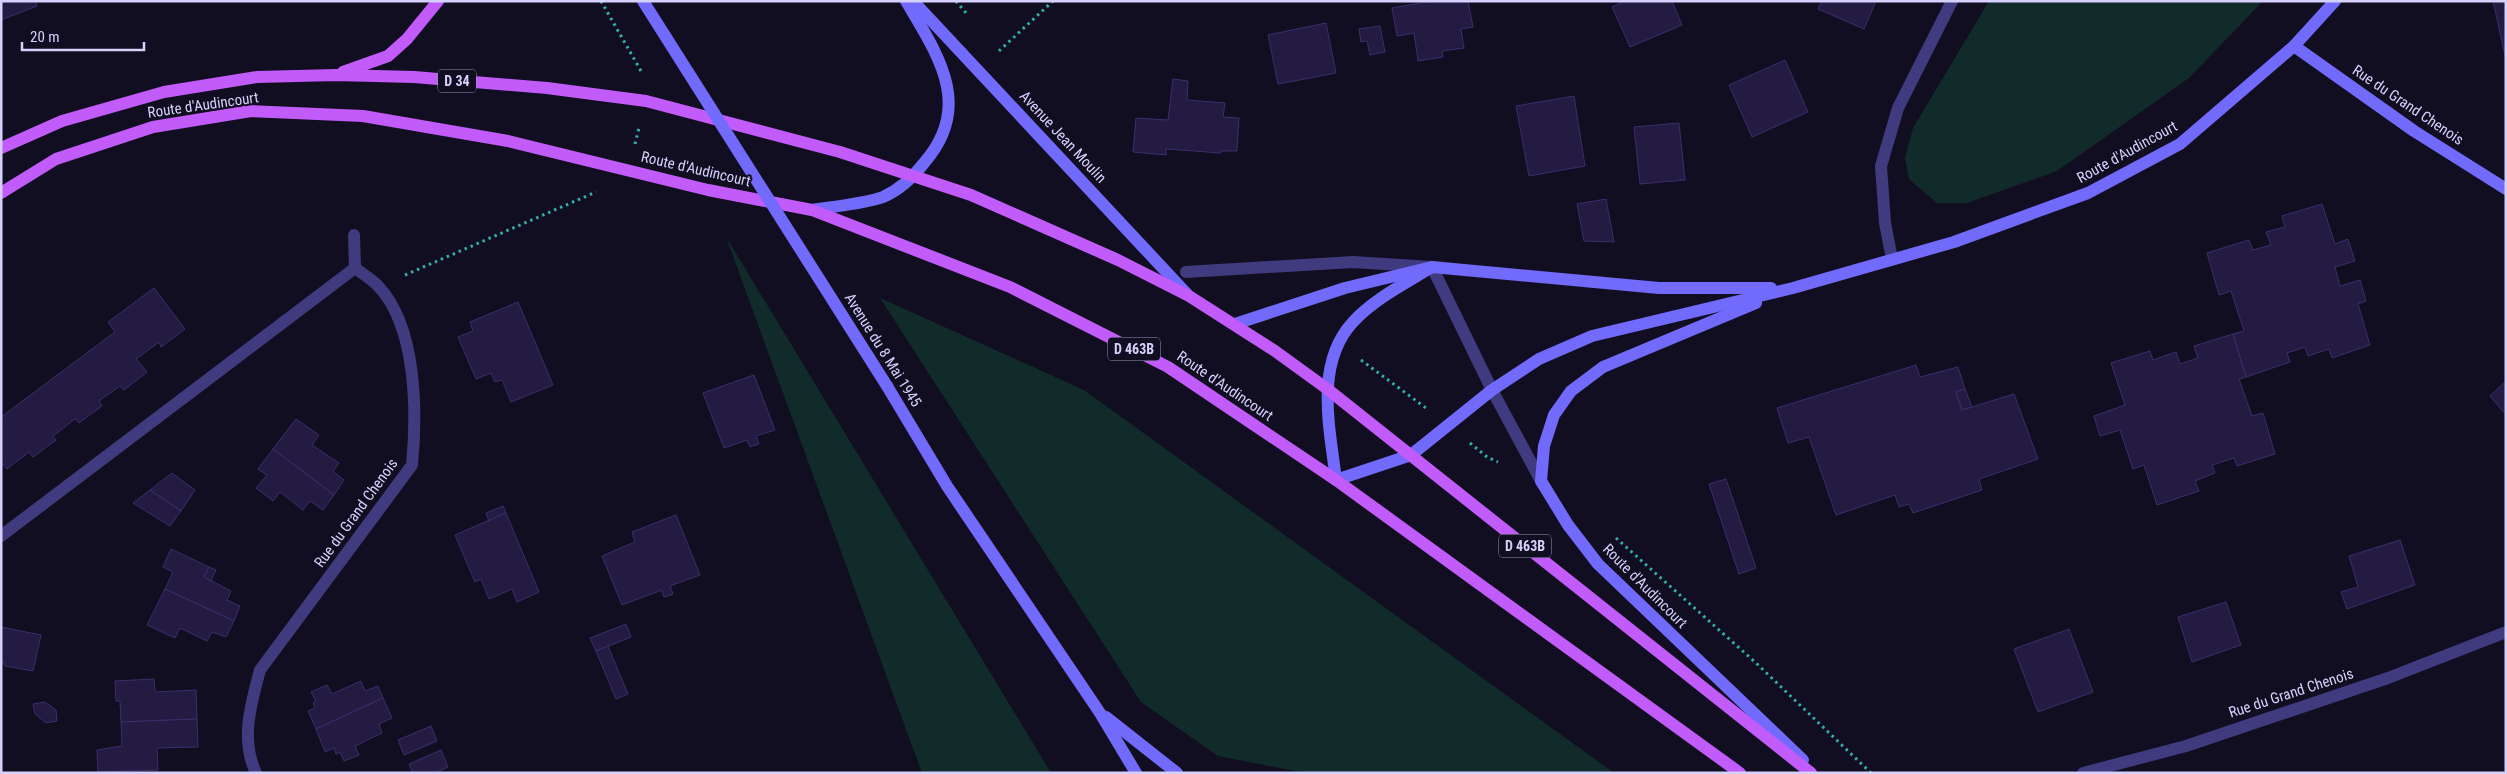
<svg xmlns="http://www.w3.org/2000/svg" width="2507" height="774" font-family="'Roboto Condensed',sans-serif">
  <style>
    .green { fill: #112b2a }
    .building { fill: #231b41; stroke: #3b2e6c }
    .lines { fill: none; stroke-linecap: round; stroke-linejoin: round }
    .path { stroke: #32afaa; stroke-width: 3; stroke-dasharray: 2.5 4; stroke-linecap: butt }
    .lane { stroke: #3f3b7e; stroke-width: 12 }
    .street { stroke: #3f3b7e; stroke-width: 12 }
    .secondary { stroke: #716afa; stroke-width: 12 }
    .primary { stroke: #c15bf9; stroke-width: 12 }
    .secondary-bridge { stroke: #716afa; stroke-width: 12 }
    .labels { text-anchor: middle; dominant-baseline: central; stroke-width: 4; stroke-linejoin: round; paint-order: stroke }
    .shield { fill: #120e21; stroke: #9b96bb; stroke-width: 1 }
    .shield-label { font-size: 14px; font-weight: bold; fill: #d6d0fd }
    .street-label { font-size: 15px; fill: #d6d0fd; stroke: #120e21 }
  </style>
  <rect width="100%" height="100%" fill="#120e21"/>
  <g class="green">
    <polygon points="1989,1 2263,1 2189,78 2057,171 1967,203 1937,203 1909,179 1905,157 1913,128"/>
    <polygon points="726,237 1051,773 922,773"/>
    <polygon points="880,298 1084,390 1614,773 1306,773 1218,756 1141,702"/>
  </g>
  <g class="building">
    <polygon points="1,1 35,1 37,6 1,20"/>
    <polygon points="1432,1 1468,1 1473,27 1461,29 1464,48 1442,51 1443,57 1418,61 1414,33 1397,36 1392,8"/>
    <polygon points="1625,1 1672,1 1682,25 1630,47 1612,7"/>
    <polygon points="1822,1 1876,1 1864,29 1818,9"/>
    <polygon points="2493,1 2506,1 2506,60"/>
    <polygon points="1326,23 1336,73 1278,84 1268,35"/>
    <polygon points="1380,26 1385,52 1370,55 1367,41 1361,42 1359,29"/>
    <polygon points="1785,60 1808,112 1752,137 1729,85"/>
    <polygon points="1173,79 1188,81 1187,100 1225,103 1223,117 1239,118 1237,151 1221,151 1221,153 1166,149 1166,155 1133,152 1136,118 1168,120"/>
    <polygon points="1574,96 1585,166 1529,176 1516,106"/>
    <polygon points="1679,123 1685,180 1640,184 1634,127"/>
    <polygon points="1606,199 1614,242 1584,241 1577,204"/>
    <polygon points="2322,204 2335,244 2348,239 2355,261 2335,267 2340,286 2360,280 2366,301 2358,304 2370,345 2332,358 2329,349 2308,356 2305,347 2287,353 2290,362 2246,377 2233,334 2244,331 2231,291 2219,295 2207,253 2249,240 2253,250 2271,245 2266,232 2285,227 2282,216"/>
    <polygon points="154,288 185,329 161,347 159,342 136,359 147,372 124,390 120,386 99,401 102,406 79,423 75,419 53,436 56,440 33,457 29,452 7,469 1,462 1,417 115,332 108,322"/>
    <polygon points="518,302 553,385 511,402 502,380 495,382 491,373 476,379 458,337 473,331 470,322"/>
    <polygon points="2233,334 2246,377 2239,379 2252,416 2263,413 2275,454 2237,466 2234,458 2212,465 2215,473 2195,481 2199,491 2157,505 2144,465 2133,469 2120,430 2100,436 2094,416 2125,405 2111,363 2150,351 2153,360 2176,352 2180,364 2198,358 2194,346"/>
    <polygon points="1916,365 1920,377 1958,367 1965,389 1956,392 1962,410 2014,394 2038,459 1979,479 1982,490 1913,513 1909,504 1899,507 1895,495 1836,515 1809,437 1788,443 1777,408"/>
    <polygon points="754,375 775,430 756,436 759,444 750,447 747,440 724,448 703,393"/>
    <polygon points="2506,381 2506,415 2490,396"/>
    <polygon points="1965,389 1972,407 1962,410 1956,392"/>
    <polygon points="296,419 319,435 312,445 339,463 333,471 344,480 334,495 273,449"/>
    <polygon points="273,449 334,495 323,510 310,501 303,510 280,492 273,501 256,488 267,475 258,469"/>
    <polygon points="172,473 195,490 181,511 150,490"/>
    <polygon points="1726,479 1756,568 1739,574 1709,484"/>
    <polygon points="150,490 181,511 170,526 133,503"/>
    <polygon points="503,506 506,513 489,521 486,513"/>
    <polygon points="506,513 539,592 517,602 512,589 489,599 481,579 475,582 455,535"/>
    <polygon points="676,515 700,575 670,586 673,594 664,597 662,590 622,605 602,556 635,542 632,532"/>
    <polygon points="2400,540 2415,585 2347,609 2341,592 2358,587 2349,556"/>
    <polygon points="171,549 209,567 204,577 231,591 227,600 240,606 234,621 165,589 173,572 163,567"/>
    <polygon points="209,567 216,570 211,581 204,577"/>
    <polygon points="165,589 234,621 226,637 212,632 207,641 180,628 175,638 147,625"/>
    <polygon points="2226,602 2241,645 2192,662 2178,617"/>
    <polygon points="626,624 631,637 596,651 590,638"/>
    <polygon points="1,627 41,635 33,671 5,666 1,659"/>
    <polygon points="2069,629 2093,692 2038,712 2014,649"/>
    <polygon points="608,646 628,694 616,699 596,651"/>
    <polygon points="154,679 155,692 196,690 197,719 121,722 120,701 116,701 115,681"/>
    <polygon points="361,681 365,691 378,686 383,698 316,729 308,711 315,708 313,703 316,701 311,692 327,685 332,694"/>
    <polygon points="383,698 392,718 379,724 382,733 355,746 359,755 344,761 340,752 336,754 334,748 325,752 316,729"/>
    <polygon points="45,702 56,710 57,721 46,723 35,714 33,704"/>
    <polygon points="197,719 198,747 157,748 158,770 98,772 97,750 122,746 121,722"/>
    <polygon points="431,726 437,741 404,755 398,740"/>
    <polygon points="441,750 448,767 435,773 413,773 409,764"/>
  </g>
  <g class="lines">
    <g class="path">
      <polyline points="601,1 641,71"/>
      <polyline points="956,1 966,13"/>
      <polyline points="999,51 1053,1"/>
      <polyline points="635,144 639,128"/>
      <polyline points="405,275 596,192"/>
      <polyline points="1361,360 1426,408"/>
      <polyline points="1470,443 1487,457 1498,462"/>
      <polyline points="1616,538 1755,662 1871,773"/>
    </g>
    <polyline class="lane" points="1186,272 1353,262 1432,267 1492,390 1541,481"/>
    <g class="street">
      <polyline points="1892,259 1885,223 1881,166 1898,108 1952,1"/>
      <polyline points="1,536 355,268"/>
      <path d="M256,773C240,739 251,704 260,670L412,465C417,413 417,328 379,287C373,280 363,274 355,268L354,235"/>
      <polyline points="2083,773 2186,746 2388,678 2506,632"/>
    </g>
    <g class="secondary">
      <polyline points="913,1 1187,294"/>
      <polyline points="2294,46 2414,131 2506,189"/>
      <path d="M812,210C831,207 868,203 883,197C899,190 914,176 924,163C974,106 938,55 906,1"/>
      <path d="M1432,267C1406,283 1374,299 1353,322C1314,364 1330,429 1336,480L1411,455L1492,390L1539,359L1592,336L1793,288L1954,242L2088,193L2180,144L2294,46L2335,1"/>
      <polyline points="1756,303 1603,367 1571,391 1554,415 1544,446 1541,481 1568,525 1598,564 1803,760"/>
      <polyline points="1235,324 1345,288 1432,267 1659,288 1771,288"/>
      <polyline points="887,386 947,486 1100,713 1136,773"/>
      <polyline points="1106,717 1177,773"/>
    </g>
    <g class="primary">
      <polyline points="343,72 388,56 407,39 438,1"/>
      <polyline points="1,148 62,121 164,92 257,77 336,75 414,77 547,88 646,101 840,152 971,195 1118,260 1189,296 1275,351 1326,388 1811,773"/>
      <polyline points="1,193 56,159 153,127 251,111 363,116 508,141 708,190 812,210 1010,287 1168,367 1336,480 1740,773"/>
    </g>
    <polyline class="secondary-bridge" points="643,1 887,386"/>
  </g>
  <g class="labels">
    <g class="shield">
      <rect x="438" y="69.5" width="38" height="23" rx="4"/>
      <rect x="1108" y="337.5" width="52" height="23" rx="4"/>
      <rect x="1499" y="534.5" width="52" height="23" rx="4"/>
    </g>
    <g class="shield-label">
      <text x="457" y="81">D 34</text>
      <text x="1134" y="349">D 463B</text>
      <text x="1525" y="546">D 463B</text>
    </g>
    <g class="street-label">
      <text transform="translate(203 105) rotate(-8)">Route d'Audincourt</text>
      <text transform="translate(2408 105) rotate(34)">Rue du Grand Chenois</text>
      <text transform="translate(1063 137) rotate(47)">Avenue Jean Moulin</text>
      <text transform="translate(2127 152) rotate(-29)">Route d'Audincourt</text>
      <text transform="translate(696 169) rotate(13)">Route d'Audincourt</text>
      <text transform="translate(883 350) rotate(58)">Avenue du 8 Mai 1945</text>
      <text transform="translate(1225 386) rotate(34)">Route d'Audincourt</text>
      <text transform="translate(356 513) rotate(-54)">Rue du Grand Chenois</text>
      <text transform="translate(1645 586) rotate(45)">Route d'Audincourt</text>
      <text transform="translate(2291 693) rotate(-18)">Rue du Grand Chenois</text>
    </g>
  </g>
  <rect width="2507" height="774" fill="none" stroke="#d6d0fd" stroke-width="5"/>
  <path d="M22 42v8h122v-8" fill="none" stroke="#d6d0fd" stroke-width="2.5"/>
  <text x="30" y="42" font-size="15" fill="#d6d0fd" stroke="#120e21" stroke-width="4" paint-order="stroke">20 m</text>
</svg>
